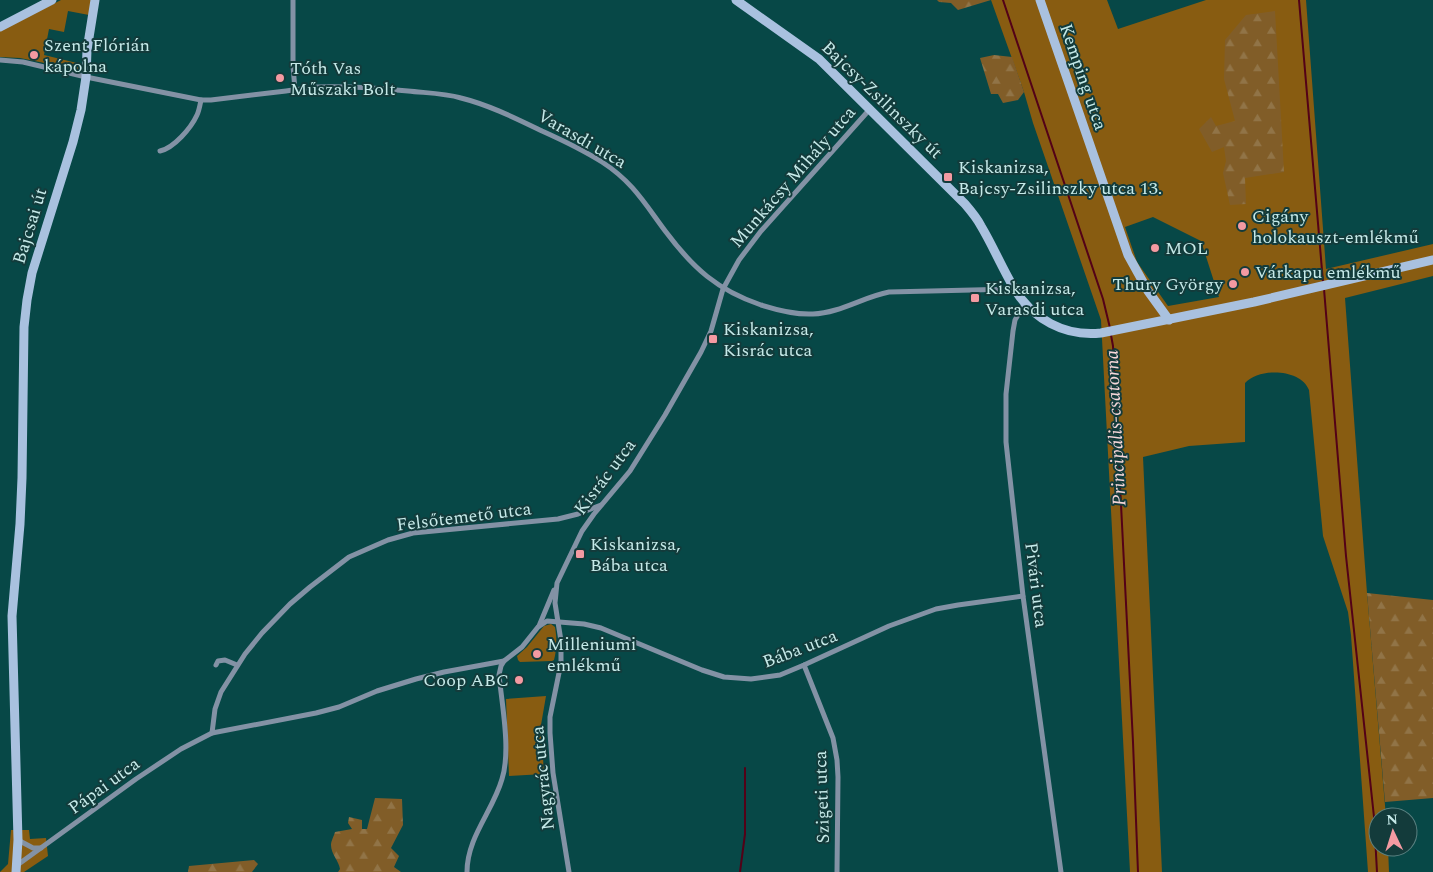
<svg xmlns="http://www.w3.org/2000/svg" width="1433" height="872" font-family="Spectral,serif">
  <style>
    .green { fill: #885c11; fill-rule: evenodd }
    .forest { fill: url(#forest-firs) }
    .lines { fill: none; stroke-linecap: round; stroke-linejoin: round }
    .stream { stroke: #530117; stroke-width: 2 }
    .street { stroke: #8392a5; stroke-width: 5 }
    .secondary { stroke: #a9c1df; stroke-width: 9 }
    .poi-dot { fill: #f49aa2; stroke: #133b3b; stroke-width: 2 }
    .labels { text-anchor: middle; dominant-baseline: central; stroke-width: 4; stroke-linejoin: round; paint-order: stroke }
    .poi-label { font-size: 18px; fill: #c6eae9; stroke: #133b3b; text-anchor: start }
    .street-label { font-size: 18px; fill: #c6eae9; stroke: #133b3b }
    .water-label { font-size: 19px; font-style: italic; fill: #f6d7d9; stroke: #133b3b }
  </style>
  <defs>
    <pattern id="forest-firs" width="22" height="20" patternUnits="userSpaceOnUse" patternTransform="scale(1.25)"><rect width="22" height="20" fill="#815d28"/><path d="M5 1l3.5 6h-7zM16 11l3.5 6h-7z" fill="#917447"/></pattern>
  </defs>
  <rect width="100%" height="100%" fill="#074847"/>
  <g class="green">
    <polygon points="61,0 91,0 89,15 68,11 64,32 49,29 44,55 81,64 79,70 20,58 0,57 0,31"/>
    <path d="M991,0H1107L1118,29L1206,0H1306L1326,269L1433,244V276L1345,298L1367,593L1386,817H1378V847H1388L1389,872H1368L1351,635L1348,612L1323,536L1309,390C1301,369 1260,367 1245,383V442L1189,446L1143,457L1162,872H1130L1101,320L1033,123L1024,92ZM1153,217L1201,241L1219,297L1168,306L1137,262L1125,227Z"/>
    <path d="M551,624L555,627C557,638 557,649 554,660L552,661L520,662L518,660L517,656L527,647L544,626Z"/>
    <polygon points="546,696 541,725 544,774 509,776 506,699"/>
    <polygon points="11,830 29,830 30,839 46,838 48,856 24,872 0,872 8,864"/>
  </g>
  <g class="forest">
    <polygon points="937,0 991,0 958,10 951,3 939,2"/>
    <polygon points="1275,11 1284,172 1245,178 1246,204 1230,205 1223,173 1226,161 1224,147 1212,152 1199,129 1211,117 1216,126 1235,121 1224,79 1225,40 1246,15"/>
    <polygon points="994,55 1012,57 1024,92 1018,100 1003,103 998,94 991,94 980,58"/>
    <polygon points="1367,593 1433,600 1433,798 1385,802"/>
    <path d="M375,798L402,799L403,825L391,848L399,856L394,867L401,872H338L340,869C339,861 331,854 331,845C331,841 334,836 335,832L352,829L348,823L349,817L362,820V829H367Z"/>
    <polygon points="254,860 258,864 252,872 188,872 189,866"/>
  </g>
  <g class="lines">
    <g class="stream">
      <polyline points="1003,0 1103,299 1110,328"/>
      <polyline points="1299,0 1323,282"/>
      <polyline points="1324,289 1346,556 1374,817 1377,872"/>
      <polyline points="1111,335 1113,346 1133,742 1138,872"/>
      <polyline points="740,872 745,834 745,768"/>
    </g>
    <g class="street">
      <polyline points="293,0 293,66 295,90"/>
      <path d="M0,60L23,62L86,77L201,100H211C236,97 261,94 286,91C297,90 307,88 317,87C347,86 378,88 408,91C426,93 444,93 461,98C489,105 515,118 542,131C562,140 583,150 602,162C633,182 645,204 666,232C693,268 717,290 761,305C777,310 795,315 813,314C840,313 863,297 889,292L1014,289"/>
      <path d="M160,151C174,148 191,128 197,115C199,111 200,105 201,100"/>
      <polyline points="1025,303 1015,320 1013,331 1006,394 1006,442 1023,596 1061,872"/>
      <polyline points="539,626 554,590"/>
      <polyline points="216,665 218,661 225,660 237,665"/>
      <polyline points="804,665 833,738 837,760 838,777 837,872"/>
      <polyline points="212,733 215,709 221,692 245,654 262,633 290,604 310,587 349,557 388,540 413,533 558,519 578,514 601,505"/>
      <polyline points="18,840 33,848 41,848"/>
      <polyline points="16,866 136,779 181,749 212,733 316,713 339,707 377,691 416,679 444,672 504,661"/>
      <path d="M467,872C467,837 493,811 502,779C511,751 502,705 499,675L501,666L504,661L522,647L538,627L547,621L584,624L601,628L702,670L724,677L751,679L780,675L804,665L889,626L936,609L958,605L1023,596"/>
      <polyline points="569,872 553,773 550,733 550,717 561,663 561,641 555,603 557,583 582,531 594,514 630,471 665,415 701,352 711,331 723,289 739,260 761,231 870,109"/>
    </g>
    <g class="secondary">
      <path d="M736,0L819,59L965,204C971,211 977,218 981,226C993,246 1002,268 1014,288C1032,319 1065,337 1101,333L1254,302L1433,260"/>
      <polyline points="1040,0 1128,255 1148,291 1169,320"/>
      <polyline points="0,27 52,0"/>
      <polyline points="16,872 18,840 12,616 20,524 22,478 24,327 27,300 32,273 73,142 81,110 86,77 87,50 95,0"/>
    </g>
  </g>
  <g class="poi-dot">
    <circle cx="34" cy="55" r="5"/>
    <circle cx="280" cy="78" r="5"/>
    <rect x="943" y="172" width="10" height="10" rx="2.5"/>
    <circle cx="1242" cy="226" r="5"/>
    <circle cx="1155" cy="248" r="5"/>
    <circle cx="1245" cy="272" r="5"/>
    <circle cx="1233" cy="284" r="5"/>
    <rect x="970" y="293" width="10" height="10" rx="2.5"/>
    <rect x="708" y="334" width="10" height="10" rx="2.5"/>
    <rect x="575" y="549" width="10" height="10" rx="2.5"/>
    <circle cx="537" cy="654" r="5"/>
    <circle cx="519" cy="680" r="5"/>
  </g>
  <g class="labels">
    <g class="poi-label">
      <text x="44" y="45">Szent Flórián<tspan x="44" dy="21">kápolna</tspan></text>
      <text x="290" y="68">Tóth Vas<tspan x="290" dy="21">Műszaki Bolt</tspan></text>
      <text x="958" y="167">Kiskanizsa,<tspan x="958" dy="21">Bajcsy-Zsilinszky utca 13.</tspan></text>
      <text x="1252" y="216">Cigány<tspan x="1252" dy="21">holokauszt-emlékmű</tspan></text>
      <text x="1165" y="248">MOL</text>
      <text x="1255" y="272">Várkapu emlékmű</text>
      <text x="1223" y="284" text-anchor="end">Thury György</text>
      <text x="985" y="288">Kiskanizsa,<tspan x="985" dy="21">Varasdi utca</tspan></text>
      <text x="723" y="329">Kiskanizsa,<tspan x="723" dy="21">Kisrác utca</tspan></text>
      <text x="590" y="544">Kiskanizsa,<tspan x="590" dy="21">Bába utca</tspan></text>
      <text x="547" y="644">Milleniumi<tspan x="547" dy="21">emlékmű</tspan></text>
      <text x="509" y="680" text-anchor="end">Coop ABC</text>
    </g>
    <g class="street-label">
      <text transform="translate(1083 77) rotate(71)">Kemping utca</text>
      <text transform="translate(882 100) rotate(44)">Bajcsy-Zsilinszky út</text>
      <text transform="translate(582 139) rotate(30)">Varasdi utca</text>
      <text transform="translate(793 177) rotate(-49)">Munkácsy Mihály utca</text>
      <text transform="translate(30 226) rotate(-73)">Bajcsai út</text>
      <text transform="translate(605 477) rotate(-53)">Kisrác utca</text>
      <text transform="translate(464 517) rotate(-7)">Felsőtemető utca</text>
      <text transform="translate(1036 585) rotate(83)">Pivári utca</text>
      <text transform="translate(800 649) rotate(-21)">Bába utca</text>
      <text transform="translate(543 778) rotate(-96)">Nagyrác utca</text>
      <text transform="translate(104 786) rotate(-36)">Pápai utca</text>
      <text transform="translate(822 797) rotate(-92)">Szigeti utca</text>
    </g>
    <g class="water-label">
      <text transform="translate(1116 428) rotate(-93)">Principális-csatorna</text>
    </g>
  </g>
  <g transform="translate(1393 832) rotate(356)"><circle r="24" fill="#133b3b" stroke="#5b8181"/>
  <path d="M0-4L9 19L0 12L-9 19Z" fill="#f49aa2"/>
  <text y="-8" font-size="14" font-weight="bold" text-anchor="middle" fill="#c6eae9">N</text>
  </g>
</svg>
